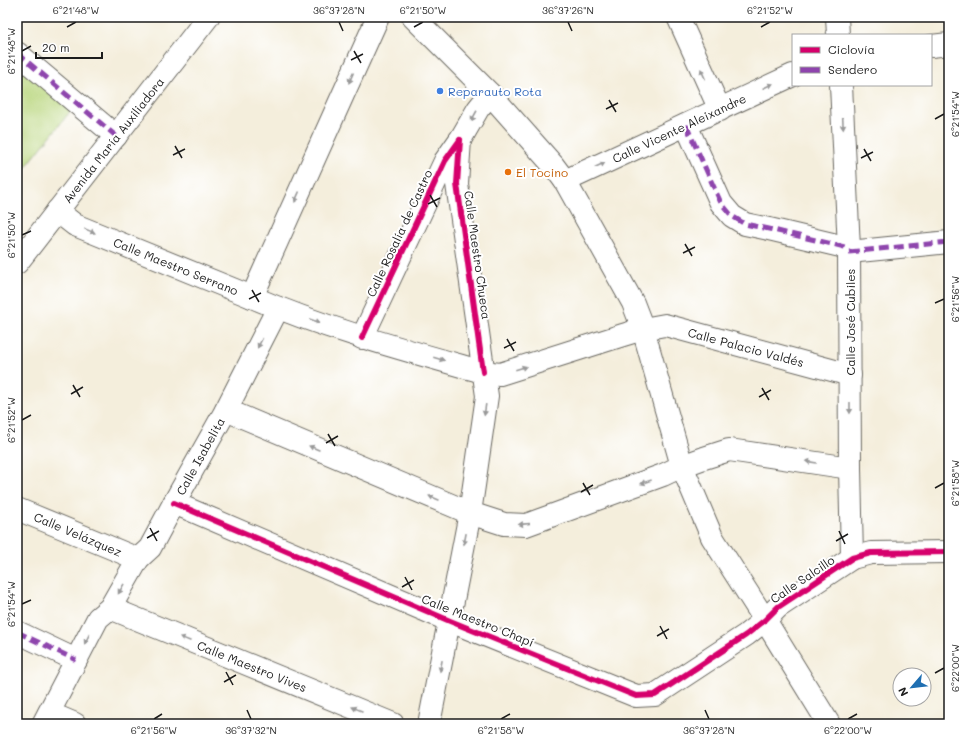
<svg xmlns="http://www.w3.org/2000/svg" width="966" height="741" font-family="Mali,sans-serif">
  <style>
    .green { fill: #b8d57c; stroke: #6a784c }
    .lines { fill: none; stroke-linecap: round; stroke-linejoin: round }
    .minor-casing { stroke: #68665f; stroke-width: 24 }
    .minor { stroke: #fff; stroke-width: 22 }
    .quiet { stroke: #8e44ad; stroke-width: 5; stroke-dasharray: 10 5; stroke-linecap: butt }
    .cycleway-casing { stroke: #fff; stroke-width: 8 }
    .cycleway { stroke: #d6006c; stroke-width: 6 }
    .oneway { fill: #999 }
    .ticks { fill: none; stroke: #1c1c1c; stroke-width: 1.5 }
    .shop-dot { fill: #3f7fe0; stroke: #fff; stroke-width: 1.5 }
    .food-dot { fill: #e8710a; stroke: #fff; stroke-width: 1.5 }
    .labels { text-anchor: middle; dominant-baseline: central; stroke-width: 4; stroke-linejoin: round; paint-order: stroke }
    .shop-label { font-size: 12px; fill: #366cbe; stroke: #fff; text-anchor: start }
    .street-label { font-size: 12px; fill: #1c1c1c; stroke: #fff }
    .food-label { font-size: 12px; fill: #c56008; stroke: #fff; text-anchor: start }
    .neatline { fill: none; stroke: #1c1c1c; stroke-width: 1.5 }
    .ticks-label { font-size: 10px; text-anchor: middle; fill: #1c1c1c }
  </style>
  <rect width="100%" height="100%" fill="#fff"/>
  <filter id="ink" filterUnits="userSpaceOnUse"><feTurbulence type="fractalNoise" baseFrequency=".025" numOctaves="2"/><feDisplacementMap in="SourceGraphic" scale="8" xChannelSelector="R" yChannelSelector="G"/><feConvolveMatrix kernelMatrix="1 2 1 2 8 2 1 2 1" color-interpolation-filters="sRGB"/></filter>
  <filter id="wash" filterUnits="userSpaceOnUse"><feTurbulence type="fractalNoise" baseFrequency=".012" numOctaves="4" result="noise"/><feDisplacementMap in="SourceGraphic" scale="16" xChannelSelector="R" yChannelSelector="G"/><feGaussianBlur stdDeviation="0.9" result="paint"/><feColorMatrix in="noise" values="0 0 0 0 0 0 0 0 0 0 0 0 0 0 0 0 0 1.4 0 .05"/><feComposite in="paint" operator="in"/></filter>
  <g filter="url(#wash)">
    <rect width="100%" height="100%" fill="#f4eedc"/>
    <polygon class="green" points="17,62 73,108 17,178"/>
  </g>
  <g filter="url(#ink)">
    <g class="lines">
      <g class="minor-casing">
        <g id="minor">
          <polyline points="413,17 490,94 553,165 565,181 633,303 643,329 682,466 712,537 765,620 829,724"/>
          <polyline points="678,17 720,110"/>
          <polyline points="837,17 838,35"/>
          <polyline points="931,46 949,44"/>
          <polyline points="17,53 116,136"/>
          <polyline points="841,85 849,248 850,468 852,558"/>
          <polyline points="686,125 721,203 732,216 745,224 769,229 849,248"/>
          <polyline points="565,181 793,75"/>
          <path d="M57,211L75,225L252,297C326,329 405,350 483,372L500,374L623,335L643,329L665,325L850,375"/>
          <polyline points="849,252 949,242"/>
          <polyline points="17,263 208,17"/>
          <polyline points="252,297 378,17"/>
          <polyline points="362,338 445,161 459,141"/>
          <polyline points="226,410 470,513 504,524 526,525 663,475 682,466 704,458 729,450 850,468"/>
          <polyline points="174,503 450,621 636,696 655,695 746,635 765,620 778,607 852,558 871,553 949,552"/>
          <polyline points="17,509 138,559"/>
          <polyline points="110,608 393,724"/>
          <polyline points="17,632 76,660"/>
          <polyline points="49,713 75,724"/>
          <polyline points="43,724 98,618 110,608 138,559 150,548 174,503 226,410 278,308"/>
          <polyline points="429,724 470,513 487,396 457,184 460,140 478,109 490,94"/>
        </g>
      </g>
      <use href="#minor" class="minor"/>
      <g class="quiet">
        <polyline points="17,53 116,136"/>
        <polyline points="686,125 721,203 732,216 745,224 769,229 849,248"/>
        <polyline points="849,252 949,242"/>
        <polyline points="17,632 76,660"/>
      </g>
      <g class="cycleway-casing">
        <g id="cycleway">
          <polyline points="460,140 457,184 483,372"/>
          <polyline points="362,338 445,161 460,140"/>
          <polyline points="174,503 450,621 636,696 655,695 746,635 765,620 778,607 852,558 871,553 949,552"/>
        </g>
      </g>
      <use href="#cycleway" class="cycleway"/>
    </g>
    <defs><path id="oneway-solid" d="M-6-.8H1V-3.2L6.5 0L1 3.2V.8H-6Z"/></defs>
    <g class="oneway">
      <use href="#oneway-solid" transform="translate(703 74) rotate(-114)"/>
      <use href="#oneway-solid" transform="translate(351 78) rotate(114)"/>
      <use href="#oneway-solid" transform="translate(768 86) rotate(-25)"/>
      <use href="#oneway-solid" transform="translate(474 116) rotate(119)"/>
      <use href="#oneway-solid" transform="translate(843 124) rotate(87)"/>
      <use href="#oneway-solid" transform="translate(600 165) rotate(-25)"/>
      <use href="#oneway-solid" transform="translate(297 197) rotate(114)"/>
      <use href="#oneway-solid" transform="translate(90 231) rotate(22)"/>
      <use href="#oneway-solid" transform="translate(315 321) rotate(19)"/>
      <use href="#oneway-solid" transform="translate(260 343) rotate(117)"/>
      <use href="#oneway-solid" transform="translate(439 359) rotate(16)"/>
      <use href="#oneway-solid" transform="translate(521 368) rotate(-18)"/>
      <use href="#oneway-solid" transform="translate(850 408) rotate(90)"/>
      <use href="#oneway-solid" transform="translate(485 410) rotate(98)"/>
      <use href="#oneway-solid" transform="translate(314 448) rotate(-157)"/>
      <use href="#oneway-solid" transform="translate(811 462) rotate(-171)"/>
      <use href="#oneway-solid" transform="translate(646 482) rotate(160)"/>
      <use href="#oneway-solid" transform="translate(434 498) rotate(-157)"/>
      <use href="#oneway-solid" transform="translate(524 524) rotate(175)"/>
      <use href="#oneway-solid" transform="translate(465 539) rotate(101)"/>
      <use href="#oneway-solid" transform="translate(121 589) rotate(120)"/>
      <use href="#oneway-solid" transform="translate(87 639) rotate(117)"/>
      <use href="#oneway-solid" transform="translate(185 639) rotate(-158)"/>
      <use href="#oneway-solid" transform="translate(441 666) rotate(101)"/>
      <use href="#oneway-solid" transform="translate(357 709) rotate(-158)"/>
    </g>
  </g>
  <path class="ticks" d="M339,22L343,31M568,22L572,31M67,27L76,22M414,27L423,22M761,27L770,22M22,51L31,46M354,51L361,63M351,60L363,54M609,100L616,112M606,109L618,103M935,119L944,114M175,146L182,158M864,149L871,161M173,155L185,149M861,158L873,152M430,195L437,207M428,204L440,198M22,235L31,231M685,244L692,256M683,253L695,247M252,290L259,302M249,299L261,293M935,303L944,299M507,339L514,351M504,348L516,342M73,385L80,397M762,388L769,400M71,394L83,387M759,397L771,390M22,420L31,415M328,434L335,446M326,443L338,436M583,483L590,495M935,488L944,483M581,492L593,485M150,528L157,541M839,531L845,544M147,538L159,531M836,541L848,534M405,577L412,590M402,587L414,580M22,604L31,600M660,626L667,639M657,636L669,629M226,672L233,685M935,673L944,668M224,682L236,675M247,710L251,719M705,710L709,719M154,719L162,714M501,719L510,714M848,719L857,714"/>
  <circle class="shop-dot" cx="440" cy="91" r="4"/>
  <circle class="food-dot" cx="508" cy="172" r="4"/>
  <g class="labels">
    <g class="shop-label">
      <text x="448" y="91">Reparauto Rota</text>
    </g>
    <g class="street-label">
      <text transform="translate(679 128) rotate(-25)">Calle Vicente Aleixandre</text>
      <text transform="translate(113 140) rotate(-52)">Avenida María Auxiliadora</text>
      <text transform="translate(399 233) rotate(-65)">Calle Rosalía de Castro</text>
      <text transform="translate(478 255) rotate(82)">Calle Maestro Chueca</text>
      <text transform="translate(176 266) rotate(22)">Calle Maestro Serrano</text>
      <text transform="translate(850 322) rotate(-90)">Calle José Cubiles</text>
      <text transform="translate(746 347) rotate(15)">Calle Palacio Valdés</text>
      <text transform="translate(200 456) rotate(-61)">Calle Isabelita</text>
      <text transform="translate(78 534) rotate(23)">Calle Velázquez</text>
      <text transform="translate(802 579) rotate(-34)">Calle Salcillo</text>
      <text transform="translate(478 620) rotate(22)">Calle Maestro Chapí</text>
      <text transform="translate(252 666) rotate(22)">Calle Maestro Vives</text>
    </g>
    <g class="food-label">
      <text x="516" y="172">El Tocino</text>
    </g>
  </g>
  <rect width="966" height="741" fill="none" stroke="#fff" stroke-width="44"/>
  <rect x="792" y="34" width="140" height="52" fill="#ffffff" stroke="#a4a4a4"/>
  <rect x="800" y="47" width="20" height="6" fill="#d6006c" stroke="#a4a4a4"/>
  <text x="828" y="54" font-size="12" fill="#1c1c1c">Ciclovía</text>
  <rect x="800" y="67" width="20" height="6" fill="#8e44ad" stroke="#a4a4a4"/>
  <text x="828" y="74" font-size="12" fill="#1c1c1c">Sendero</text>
  <g transform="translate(912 687) rotate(242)"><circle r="19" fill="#ffffff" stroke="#a4a4a4"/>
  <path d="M0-3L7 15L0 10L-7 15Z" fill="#1f6fb2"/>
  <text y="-6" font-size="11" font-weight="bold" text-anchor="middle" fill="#1c1c1c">N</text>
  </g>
  <path d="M36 52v6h66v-6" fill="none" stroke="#1c1c1c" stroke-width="2"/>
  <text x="42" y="52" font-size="12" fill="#1c1c1c" stroke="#ffffff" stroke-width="3" paint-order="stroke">20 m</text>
  <rect x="22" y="22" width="922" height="697" class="neatline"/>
  <g class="ticks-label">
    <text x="76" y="14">6°21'48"W</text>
    <text x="339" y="14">36°37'28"N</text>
    <text x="423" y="14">6°21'50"W</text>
    <text x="568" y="14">36°37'26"N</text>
    <text x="770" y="14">6°21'52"W</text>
    <text transform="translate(11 51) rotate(-90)" y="4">6°21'48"W</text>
    <text transform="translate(955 114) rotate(-90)" y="4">6°21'54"W</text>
    <text transform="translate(11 235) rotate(-90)" y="4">6°21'50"W</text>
    <text transform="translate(955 299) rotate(-90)" y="4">6°21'56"W</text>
    <text transform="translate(11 420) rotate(-90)" y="4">6°21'52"W</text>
    <text transform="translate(955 483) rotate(-90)" y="4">6°21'58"W</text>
    <text transform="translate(11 604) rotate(-90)" y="4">6°21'54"W</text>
    <text transform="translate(955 668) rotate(-90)" y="4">6°22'00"W</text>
    <text x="154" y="734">6°21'56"W</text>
    <text x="251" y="734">36°37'32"N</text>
    <text x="501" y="734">6°21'58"W</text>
    <text x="709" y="734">36°37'28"N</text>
    <text x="848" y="734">6°22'00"W</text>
  </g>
</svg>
